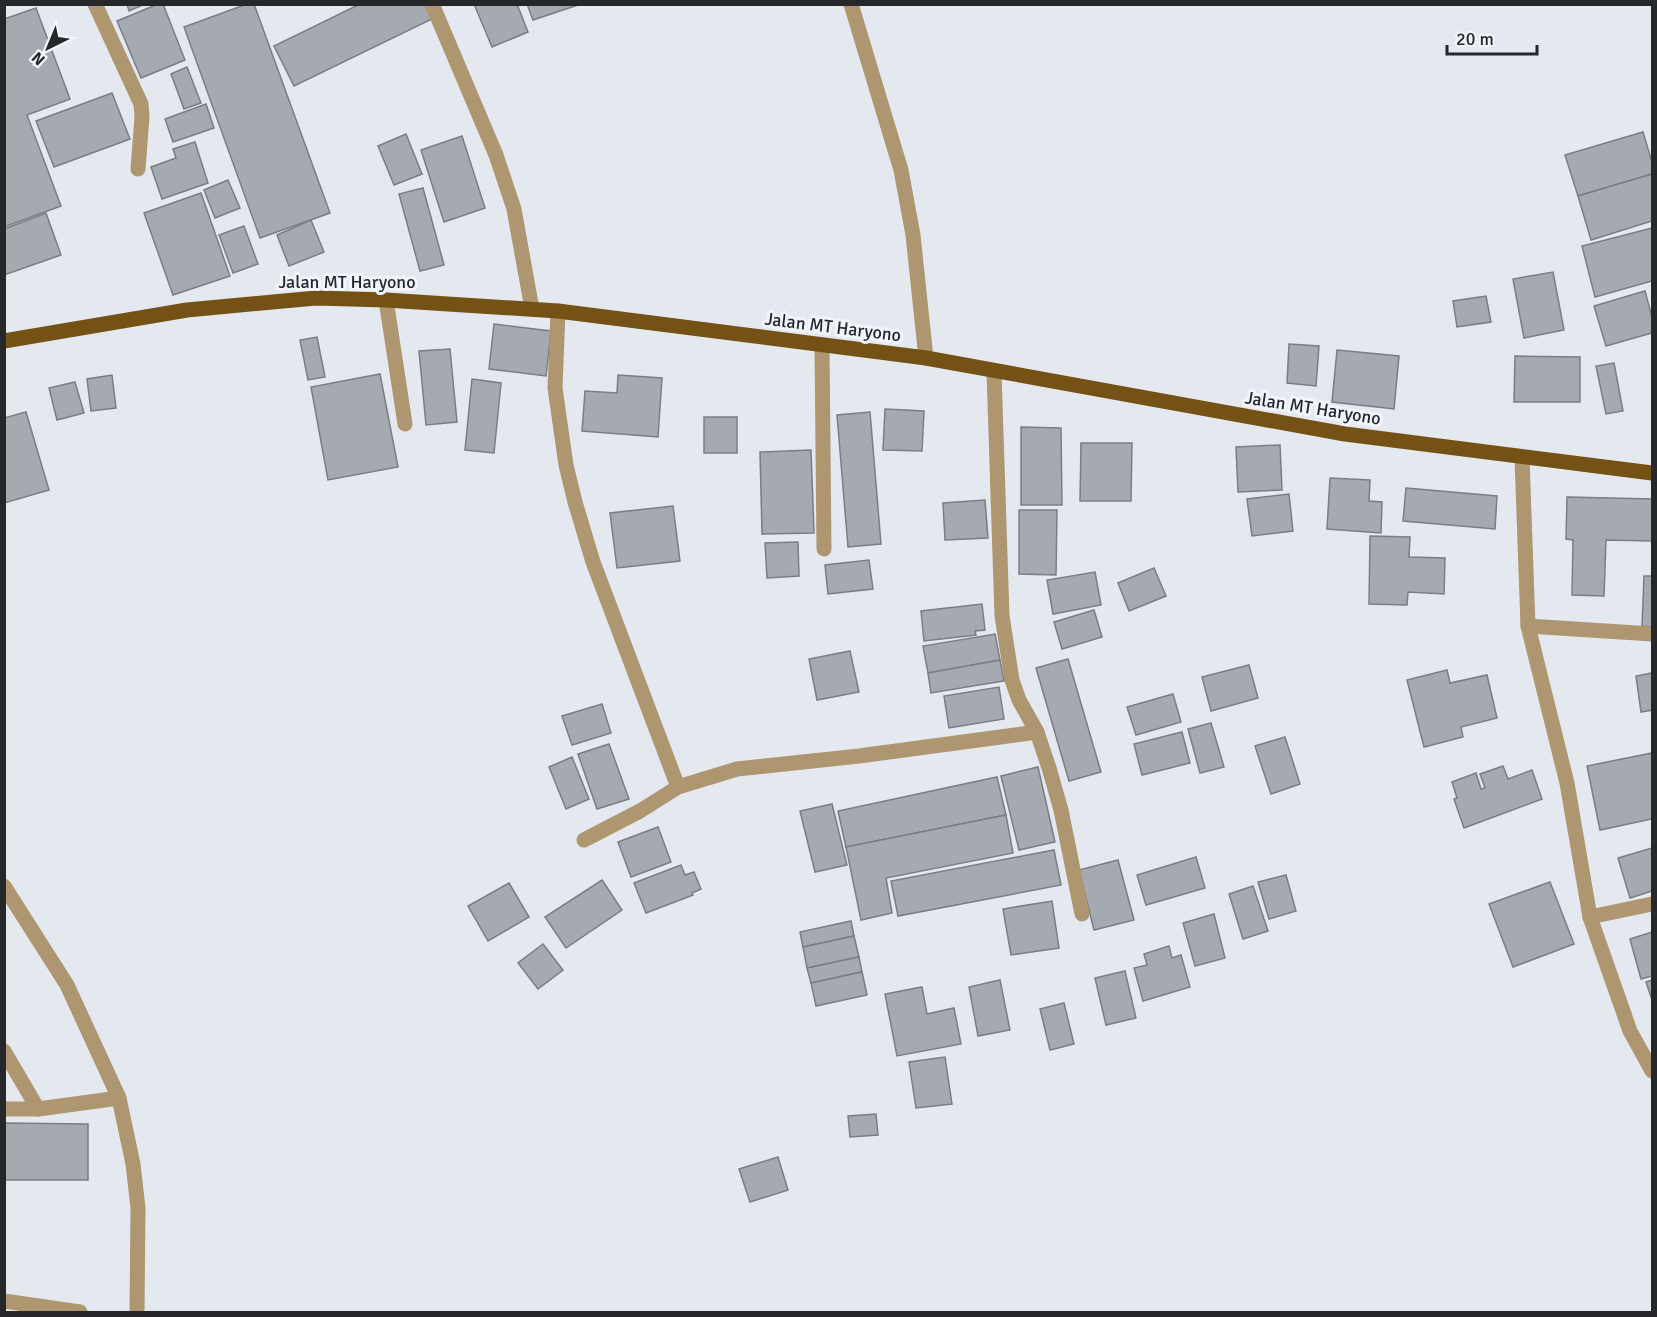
<svg xmlns="http://www.w3.org/2000/svg" width="1657" height="1317" font-family="Signika,sans-serif">
  <style>
    .building { fill: #a5aab1; stroke: #797d84; stroke-width: 1.5 }
    .lines { fill: none; stroke-linecap: round; stroke-linejoin: round }
    .minor { stroke: #ae9671; stroke-width: 15 }
    .major { stroke: #745215; stroke-width: 15 }
    .labels { text-anchor: middle; dominant-baseline: central; stroke-width: 6; stroke-linejoin: round; paint-order: stroke }
    .street-label { font-size: 18px; fill: #25272a; stroke: #f1f6fe }
  </style>
  <rect width="100%" height="100%" fill="#e4e9f0"/>
  <g class="building">
    <polygon points="127,4 145,4 129,11"/>
    <polygon points="158,4 163,4 185,60 141,78 117,21"/>
    <polygon points="247,4 254,4 330,213 260,238 184,27"/>
    <polygon points="360,4 425,4 432,19 294,86 274,46"/>
    <polygon points="474,4 517,4 528,32 492,47"/>
    <polygon points="527,4 581,4 533,20"/>
    <polygon points="36,8 70,99 27,115 61,206 4,227 4,19"/>
    <polygon points="187,67 201,103 184,109 171,74"/>
    <polygon points="112,93 130,139 54,167 36,121"/>
    <polygon points="206,104 214,128 173,142 165,119"/>
    <polygon points="1643,132 1652,162 1652,174 1578,196 1565,155"/>
    <polygon points="406,134 422,174 394,185 378,146"/>
    <polygon points="462,136 485,208 444,222 421,150"/>
    <polygon points="195,142 208,183 162,199 151,167 176,158 173,149"/>
    <polygon points="1652,174 1652,221 1591,240 1578,196"/>
    <polygon points="228,180 240,208 215,218 204,190"/>
    <polygon points="423,188 444,265 420,271 399,194"/>
    <polygon points="201,193 230,276 173,295 144,213"/>
    <polygon points="46,213 61,255 4,275 4,229"/>
    <polygon points="311,220 324,252 289,266 277,235"/>
    <polygon points="244,226 258,264 233,273 219,235"/>
    <polygon points="1652,228 1652,281 1595,297 1582,246"/>
    <polygon points="1553,272 1564,330 1524,338 1513,279"/>
    <polygon points="1645,291 1652,317 1652,333 1606,346 1594,306"/>
    <polygon points="1486,296 1491,322 1457,327 1453,301"/>
    <polygon points="494,324 551,331 546,376 489,369"/>
    <polygon points="317,337 325,377 308,380 300,340"/>
    <polygon points="1289,344 1319,346 1316,386 1287,383"/>
    <polygon points="450,349 457,422 426,425 419,351"/>
    <polygon points="1337,350 1399,356 1394,409 1332,402"/>
    <polygon points="1515,356 1580,357 1580,402 1514,402"/>
    <polygon points="1614,363 1623,411 1606,414 1596,366"/>
    <polygon points="380,374 398,467 328,480 311,387"/>
    <polygon points="112,375 116,408 91,411 87,379"/>
    <polygon points="618,375 662,378 658,437 582,431 585,391 617,393"/>
    <polygon points="472,379 501,383 494,453 465,450"/>
    <polygon points="75,382 84,413 57,420 49,388"/>
    <polygon points="885,409 924,411 922,451 883,450"/>
    <polygon points="26,412 49,490 4,503 4,418"/>
    <polygon points="870,412 881,544 848,547 837,415"/>
    <rect x="704" y="417" width="33" height="36"/>
    <polygon points="1021,427 1061,428 1062,505 1021,505"/>
    <polygon points="1081,443 1132,443 1131,501 1080,501"/>
    <polygon points="1280,445 1282,490 1238,492 1236,447"/>
    <polygon points="811,450 814,533 762,534 760,452"/>
    <polygon points="1330,478 1370,480 1369,501 1382,502 1381,533 1327,529"/>
    <polygon points="1406,488 1497,496 1495,529 1403,521"/>
    <polygon points="1289,494 1293,531 1252,536 1247,499"/>
    <polygon points="1567,497 1652,499 1652,541 1606,540 1604,596 1572,595 1573,540 1566,539"/>
    <polygon points="985,500 988,538 945,540 943,503"/>
    <polygon points="673,506 680,561 617,568 610,513"/>
    <polygon points="1019,510 1057,510 1056,575 1019,574"/>
    <polygon points="1370,536 1410,537 1409,557 1445,558 1444,594 1408,592 1407,605 1369,604"/>
    <polygon points="798,542 799,576 767,578 765,543"/>
    <polygon points="869,560 873,589 828,594 825,565"/>
    <polygon points="1154,568 1166,596 1129,611 1118,583"/>
    <polygon points="1095,572 1101,605 1053,614 1047,580"/>
    <polygon points="1644,576 1652,576 1652,627 1642,626"/>
    <polygon points="982,604 985,630 975,631 976,635 924,641 921,611"/>
    <polygon points="1094,610 1102,637 1062,649 1054,622"/>
    <polygon points="995,634 1000,660 928,673 923,646"/>
    <polygon points="850,651 859,692 817,700 809,659"/>
    <polygon points="1068,659 1101,772 1069,781 1036,668"/>
    <polygon points="1000,660 1004,681 931,693 928,673"/>
    <polygon points="1249,665 1258,698 1211,711 1202,677"/>
    <polygon points="1447,670 1450,683 1487,675 1497,718 1461,727 1463,737 1424,747 1407,680"/>
    <polygon points="1652,673 1652,710 1641,712 1636,676"/>
    <polygon points="999,687 1004,719 949,728 944,696"/>
    <polygon points="1173,694 1181,722 1136,735 1127,707"/>
    <polygon points="602,704 611,733 572,745 562,716"/>
    <polygon points="1211,723 1224,767 1200,773 1188,729"/>
    <polygon points="1182,732 1190,763 1142,775 1134,744"/>
    <polygon points="1285,737 1300,784 1271,794 1255,746"/>
    <polygon points="609,744 629,799 597,809 578,754"/>
    <polygon points="1652,753 1652,819 1600,830 1587,766"/>
    <polygon points="572,757 589,799 566,809 549,767"/>
    <polygon points="1503,766 1508,779 1532,770 1542,799 1464,828 1454,799 1457,798 1452,782 1476,773 1481,789 1485,788 1480,774"/>
    <polygon points="1038,767 1055,842 1019,850 1001,776"/>
    <polygon points="997,777 1006,815 846,847 838,811"/>
    <polygon points="832,804 847,865 815,872 800,811"/>
    <polygon points="1006,815 1013,853 886,878 892,913 861,920 846,847"/>
    <polygon points="658,827 671,862 631,877 618,842"/>
    <polygon points="1652,848 1652,891 1630,898 1618,858"/>
    <polygon points="1054,850 1061,885 898,916 891,881"/>
    <polygon points="1196,857 1205,888 1146,905 1137,875"/>
    <polygon points="1118,860 1134,920 1094,930 1079,870"/>
    <polygon points="681,865 685,875 694,872 701,889 692,893 693,895 646,913 634,883"/>
    <polygon points="1286,875 1296,911 1269,919 1258,882"/>
    <polygon points="602,880 622,910 566,948 545,917"/>
    <polygon points="1550,882 1574,944 1513,967 1489,904"/>
    <polygon points="509,883 529,917 488,941 468,906"/>
    <polygon points="1253,886 1268,931 1243,939 1229,894"/>
    <polygon points="1052,901 1059,948 1011,955 1003,909"/>
    <polygon points="1214,914 1225,958 1195,966 1183,923"/>
    <polygon points="851,921 854,936 803,947 800,932"/>
    <polygon points="1652,932 1652,976 1641,979 1630,939"/>
    <polygon points="854,936 859,957 807,968 803,947"/>
    <polygon points="543,944 563,970 538,989 518,963"/>
    <polygon points="1169,946 1172,958 1181,955 1190,987 1143,1001 1134,968 1147,965 1144,954"/>
    <polygon points="859,957 862,972 811,983 807,968"/>
    <polygon points="1125,971 1136,1018 1106,1025 1095,978"/>
    <polygon points="862,972 867,995 816,1006 811,983"/>
    <polygon points="1000,980 1010,1030 978,1036 969,987"/>
    <polygon points="1652,980 1652,1000 1646,982"/>
    <polygon points="922,987 927,1014 954,1008 961,1044 897,1056 885,994"/>
    <polygon points="1064,1003 1074,1044 1050,1050 1040,1009"/>
    <polygon points="945,1057 952,1104 916,1108 909,1062"/>
    <polygon points="876,1114 878,1135 850,1137 848,1116"/>
    <polygon points="4,1123 88,1124 88,1180 4,1180"/>
    <polygon points="778,1157 788,1190 750,1202 739,1169"/>
  </g>
  <g class="lines">
    <g class="minor">
      <polyline points="95,4 141,104 142,117 138,169"/>
      <polyline points="432,4 496,155 514,209 532,309"/>
      <polyline points="851,4 901,170 913,235 926,358"/>
      <polyline points="386,300 405,424"/>
      <polyline points="558,311 555,388 566,465 575,502 593,562 678,787"/>
      <polyline points="822,346 824,549"/>
      <polyline points="994,372 1002,616 1012,680 1019,700 1037,732 1049,768 1061,810 1082,914"/>
      <polyline points="1522,458 1528,626 1567,783 1590,917 1630,1031 1652,1071"/>
      <polyline points="1528,626 1652,634"/>
      <polyline points="584,840 640,811 678,787 737,769 859,756 1037,732"/>
      <polyline points="4,886 67,985 119,1098 133,1164 138,1208 137,1312"/>
      <polyline points="1590,917 1652,904"/>
      <polyline points="4,1051 38,1109"/>
      <polyline points="4,1109 38,1109 119,1098"/>
      <polyline points="4,1301 80,1312"/>
    </g>
    <polyline class="major" points="4,341 187,310 316,298 386,300 558,311 926,358 1345,434 1652,473"/>
  </g>
  <g class="labels">
    <g class="street-label">
      <text x="347" y="282">Jalan MT Haryono</text>
      <text transform="translate(833 327) rotate(7)">Jalan MT Haryono</text>
      <text transform="translate(1313 408) rotate(9)">Jalan MT Haryono</text>
    </g>
  </g>
  <rect width="1657" height="1317" fill="none" stroke="#25272a" stroke-width="12"/>
  <g transform="translate(48 48) rotate(223)" stroke="#f1f6fe" stroke-width="4.5" paint-order="stroke">
  <path d="M0-4.5L10 22L0 15L-10 22Z" fill="#25272a"/>
  <text y="-9" font-size="16" font-weight="bold" text-anchor="middle" fill="#25272a">N</text>
  </g>
  <path d="M1447 45v9h90v-9" fill="none" stroke="#25272a" stroke-width="3"/>
  <text x="1456" y="45" font-size="18" fill="#25272a" stroke="#f1f6fe" stroke-width="4.5" paint-order="stroke">20 m</text>
</svg>
